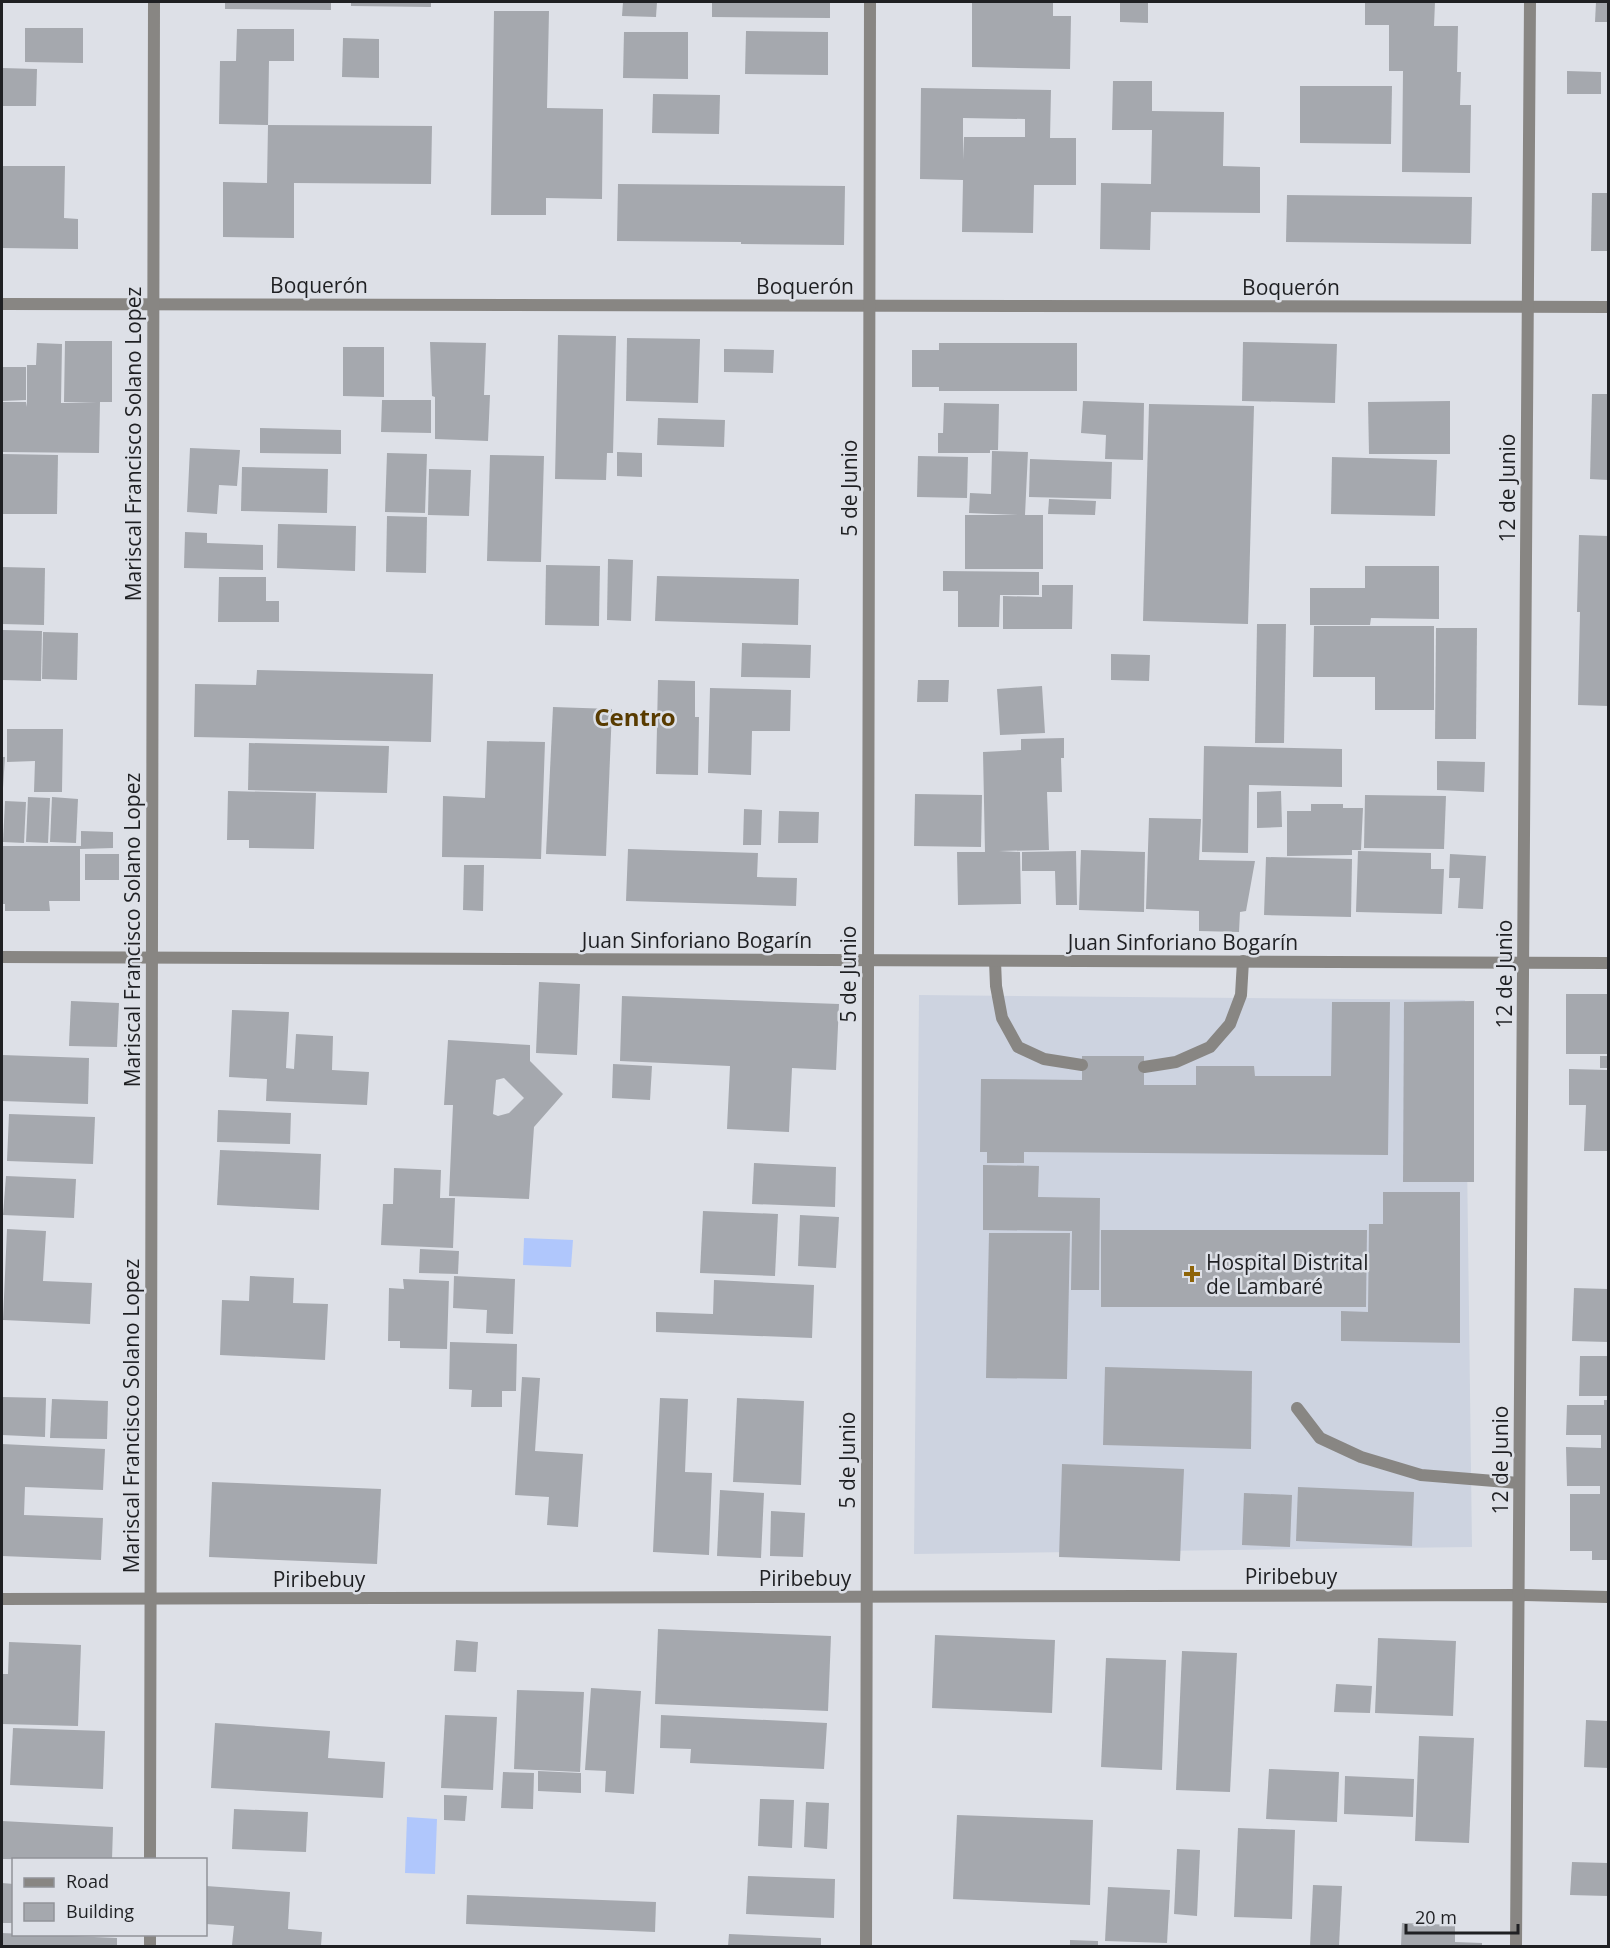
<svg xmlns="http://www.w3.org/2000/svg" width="1610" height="1948" font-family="'Open Sans',sans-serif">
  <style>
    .built { fill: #cdd3e0 }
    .water { fill: #b0c7fc }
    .building { fill: #a5a8ae; fill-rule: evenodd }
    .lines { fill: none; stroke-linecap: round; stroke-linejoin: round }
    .service { stroke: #888683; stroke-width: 12 }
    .minor { stroke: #888683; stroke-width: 12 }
    .tertiary { stroke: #888683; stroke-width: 12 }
    .poi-dot { fill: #8e6408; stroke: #dde0e7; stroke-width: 2 }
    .labels { text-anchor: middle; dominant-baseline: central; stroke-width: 5; stroke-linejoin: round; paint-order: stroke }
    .street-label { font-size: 21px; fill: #1f2023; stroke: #dde0e7 }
    .poi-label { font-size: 21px; fill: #1f2023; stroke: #dde0e7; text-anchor: start }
    .quarter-label { font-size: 24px; font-weight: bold; fill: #583b00; stroke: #dde0e7 }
  </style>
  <rect width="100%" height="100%" fill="#dde0e7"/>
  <polygon class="built" points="919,995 1465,1000 1472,1547 914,1554"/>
  <g class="water">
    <polygon points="524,1238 573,1240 571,1267 523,1265"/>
    <polygon points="407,1817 437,1819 435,1874 405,1873"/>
  </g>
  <g class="building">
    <polygon points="225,2 331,2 331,10 225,9"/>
    <polygon points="351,2 431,2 431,7 351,6"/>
    <polygon points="623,2 657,2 656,17 622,16"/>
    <polygon points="712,2 830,2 830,18 712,17"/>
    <polygon points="972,2 1053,2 1053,16 1071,16 1070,69 972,67"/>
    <polygon points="1120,2 1148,2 1148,23 1120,22"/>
    <polygon points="1365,2 1435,2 1434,26 1458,26 1457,72 1461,72 1460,105 1471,105 1470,173 1402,172 1403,71 1389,71 1389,25 1365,25"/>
    <polygon points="1596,2 1608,2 1608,22 1595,22"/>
    <polygon points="494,11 549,11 547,108 603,109 602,199 546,198 546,215 491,215"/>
    <polygon points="25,28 83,28 83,63 25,62"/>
    <polygon points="237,29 294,29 294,61 269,61 268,125 219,124 220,61 236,61"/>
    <polygon points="746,31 828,32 828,75 745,74"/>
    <polygon points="624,32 688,32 688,79 623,78"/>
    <polygon points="343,38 379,39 379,78 342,77"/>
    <polygon points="2,68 37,69 36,106 2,106"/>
    <polygon points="1567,71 1601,72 1601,94 1567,94"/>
    <polygon points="1113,81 1152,81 1152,111 1224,112 1223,166 1260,167 1260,213 1151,212 1150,250 1100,249 1101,183 1151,184 1152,130 1112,130"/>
    <polygon points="1300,86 1392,86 1391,144 1300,143"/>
    <path d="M921,88L1051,90L1050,138H1076V185H1034L1033,233L962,232L963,180L920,179ZM963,118L1025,119V137H964L963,160Z"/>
    <polygon points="653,94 720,95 719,134 652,133"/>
    <polygon points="268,125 432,126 431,184 294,183 294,238 223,237 223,182 267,183"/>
    <polygon points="2,166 65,166 64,218 78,219 78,249 2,248"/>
    <polygon points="618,184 845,186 844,245 741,244 741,242 617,241"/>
    <polygon points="1592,193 1608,193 1608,251 1591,251"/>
    <polygon points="1287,195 1472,197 1471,244 1286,242"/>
    <polygon points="558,335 616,336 613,453 607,453 606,480 555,479"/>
    <polygon points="627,338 700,339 698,403 626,401"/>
    <polygon points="65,341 112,341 112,402 100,402 99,453 2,452 2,402 26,402 27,407 27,365 36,365 37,343 62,344 61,403 97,403 64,402"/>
    <polygon points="430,342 486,343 484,395 490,395 488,441 435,439 435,397 432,396"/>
    <polygon points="1243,342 1337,344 1335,403 1242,401"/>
    <polygon points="939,343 1077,343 1077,391 939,391 939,387 912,387 912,350 939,350"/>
    <polygon points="343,347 384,347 384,397 343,396"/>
    <polygon points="724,349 774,350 773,373 724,372"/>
    <polygon points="2,367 26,367 26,400 2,401"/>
    <polygon points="1592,394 1608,394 1608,480 1590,479"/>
    <polygon points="382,400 431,400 431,433 381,432"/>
    <polygon points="1083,401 1144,403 1143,460 1105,459 1106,435 1081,433"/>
    <polygon points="1450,401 1450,454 1369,454 1368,402"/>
    <polygon points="944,403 999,404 998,450 990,450 990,453 938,453 938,433 943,433"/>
    <polygon points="1149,404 1254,406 1248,624 1143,621"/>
    <polygon points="658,418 725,420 724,447 657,445"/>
    <polygon points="260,428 341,430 341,454 260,453"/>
    <polygon points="190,448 240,450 237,486 219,485 217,514 187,512"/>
    <polygon points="992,451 1028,452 1025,515 1043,515 1043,569 965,569 965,515 1019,515 969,513 970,493 991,494"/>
    <polygon points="617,452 642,453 642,477 617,476"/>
    <polygon points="387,453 427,454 425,513 385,512"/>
    <polygon points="2,454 58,455 57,514 2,514"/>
    <polygon points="490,455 544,456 541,562 487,561"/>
    <polygon points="918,456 968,457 967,498 917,497"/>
    <polygon points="1332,457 1437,460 1435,516 1331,514"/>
    <polygon points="1030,459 1112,462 1111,499 1029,497"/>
    <polygon points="242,467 328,469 327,513 241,511"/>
    <polygon points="429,469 471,470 469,516 428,515"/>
    <polygon points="1049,499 1096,501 1095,515 1048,514"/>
    <polygon points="387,516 427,517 426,573 386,572"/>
    <polygon points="278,524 356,526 355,571 277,568"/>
    <polygon points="185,532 207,533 207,543 263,545 263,570 184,568"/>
    <polygon points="1579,535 1608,536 1608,706 1578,705 1580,612 1577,612"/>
    <polygon points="608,559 633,560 631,621 607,620"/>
    <polygon points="546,565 600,566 599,626 545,625"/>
    <polygon points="1365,566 1439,566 1439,619 1371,618 1370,625 1310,625 1310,588 1365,588"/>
    <polygon points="2,567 45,568 44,625 2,624"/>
    <polygon points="943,571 1039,572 1039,595 1000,595 999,627 958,627 958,591 943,591"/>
    <polygon points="657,576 799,579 798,625 655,621"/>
    <polygon points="219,577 266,577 266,601 279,601 279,622 218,622"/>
    <polygon points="1042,585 1073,585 1072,629 1003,629 1003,596 1042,597"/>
    <polygon points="1257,624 1286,624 1284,743 1255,743"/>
    <polygon points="1314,626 1434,626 1434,710 1375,710 1375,677 1313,677"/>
    <polygon points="1436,628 1477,628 1476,739 1435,739"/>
    <polygon points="3,630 42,631 41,681 2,680"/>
    <polygon points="43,632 78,633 77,680 42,679"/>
    <polygon points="742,643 811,645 810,678 741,677"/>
    <polygon points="1111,654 1150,655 1149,681 1111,680"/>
    <polygon points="257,670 433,674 431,742 194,737 195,684 256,685"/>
    <polygon points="658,680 695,681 695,717 699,717 698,775 656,774"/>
    <polygon points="918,680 949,680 948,702 917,702"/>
    <polygon points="1042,686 1045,733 1000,735 997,689"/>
    <polygon points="710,688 791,690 790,731 752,731 751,775 708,773"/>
    <polygon points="553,707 612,709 606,856 546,854"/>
    <polygon points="7,729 63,729 62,792 34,792 35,761 7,762"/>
    <polygon points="1064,738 1064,758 1061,758 1062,792 1047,792 1049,850 999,851 1020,852 1021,904 958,905 957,852 985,852 983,752 1021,750 1021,739"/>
    <polygon points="487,741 545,742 541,859 442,857 443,796 485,798"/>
    <polygon points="249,743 389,746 387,793 248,790"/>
    <polygon points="1204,746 1342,749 1342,787 1249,785 1248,853 1202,852"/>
    <polygon points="2,757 5,757 3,788 2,788"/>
    <polygon points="1437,761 1485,762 1484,792 1437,790"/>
    <polygon points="228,791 316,793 314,849 249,848 249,840 227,840"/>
    <polygon points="1281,791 1282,827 1257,828 1257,792"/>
    <polygon points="915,794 982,795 981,847 914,846"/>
    <polygon points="1365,795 1446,796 1444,849 1364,848"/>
    <polygon points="28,797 50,798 48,843 26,842"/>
    <polygon points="52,797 78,799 76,843 50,842"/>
    <polygon points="5,801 26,802 24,843 3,842"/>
    <polygon points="1311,804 1343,804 1343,808 1363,808 1361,850 1352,850 1352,855 1287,856 1287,811 1311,811"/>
    <polygon points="744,809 762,810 761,845 743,845"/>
    <polygon points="779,811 819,812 818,843 778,843"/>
    <polygon points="1149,818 1201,819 1199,860 1255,861 1246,911 1240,912 1239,932 1199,931 1199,911 1146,909"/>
    <polygon points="81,831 113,832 113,848 80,849 80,901 49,901 50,911 5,911 5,904 2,904 2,846 81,846"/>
    <polygon points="628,849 758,853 757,877 797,878 796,906 626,901"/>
    <polygon points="1081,850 1145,852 1144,912 1079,910"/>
    <polygon points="1076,851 1077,905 1056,905 1055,871 1022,871 1022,852"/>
    <polygon points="1358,851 1431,853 1431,869 1444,869 1442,914 1356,912"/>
    <rect x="85" y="854" width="34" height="26"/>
    <polygon points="1450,854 1486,856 1483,909 1458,908 1460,878 1449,878"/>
    <polygon points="1266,857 1352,859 1351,917 1264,915"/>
    <polygon points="464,865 484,865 483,911 463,910"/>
    <polygon points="539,982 580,984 577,1055 536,1053"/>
    <rect x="1566" y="994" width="41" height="60"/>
    <polygon points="622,996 839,1004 836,1070 792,1068 789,1132 727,1129 730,1066 620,1061"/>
    <polygon points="71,1001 119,1003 117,1047 69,1046"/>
    <polygon points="1474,1001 1474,1182 1403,1182 1404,1002"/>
    <polygon points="1332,1002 1390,1002 1388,1155 1024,1152 1024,1163 987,1163 987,1152 980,1152 981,1079 1082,1080 1082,1056 1144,1056 1144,1085 1196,1085 1196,1066 1254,1066 1255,1076 1331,1076"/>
    <polygon points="232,1010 289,1012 286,1068 294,1069 296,1034 333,1036 332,1070 369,1072 367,1105 266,1101 267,1079 229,1077"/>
    <path d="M448,1040L530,1045V1061L563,1094L534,1127L529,1199L449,1196L453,1105H444ZM504,1078L524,1098L509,1113L498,1116L493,1114L496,1080Z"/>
    <polygon points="2,1055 89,1058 88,1104 2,1101"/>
    <rect x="1600" y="1056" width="8" height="12"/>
    <polygon points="613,1064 652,1066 650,1100 612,1098"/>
    <polygon points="1569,1069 1608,1070 1608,1151 1584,1151 1586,1105 1569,1105"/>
    <polygon points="218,1110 291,1113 290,1144 217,1142"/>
    <polygon points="9,1114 95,1117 93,1164 7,1161"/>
    <polygon points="220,1150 321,1154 319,1210 217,1205"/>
    <polygon points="754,1163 836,1167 835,1207 752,1204"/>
    <polygon points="983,1165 1039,1166 1038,1197 1100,1198 1099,1290 1071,1290 1072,1231 983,1230"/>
    <polygon points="394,1168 441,1170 440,1198 455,1198 453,1248 381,1245 383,1204 393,1204"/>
    <polygon points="6,1176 76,1179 74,1218 3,1215"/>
    <polygon points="1383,1192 1460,1192 1460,1343 1341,1341 1341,1311 1368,1312 1369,1224 1383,1224"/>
    <polygon points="703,1211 778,1214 775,1276 700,1273"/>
    <polygon points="800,1215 839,1217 836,1268 798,1266"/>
    <polygon points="7,1229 46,1231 43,1281 92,1283 90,1324 3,1320"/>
    <polygon points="1101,1230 1367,1230 1366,1307 1101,1307"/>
    <polygon points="989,1233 1070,1233 1067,1379 986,1378"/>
    <polygon points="420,1249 459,1251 458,1274 419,1273"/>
    <polygon points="250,1276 294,1278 293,1303 328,1304 325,1360 220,1355 222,1300 249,1301"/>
    <polygon points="454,1276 515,1279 513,1334 486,1333 487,1310 453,1308"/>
    <polygon points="403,1279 449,1281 447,1349 400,1348 400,1341 388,1341 389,1288 404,1289"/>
    <polygon points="714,1280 814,1285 812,1338 656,1332 656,1312 713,1314"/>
    <polygon points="1574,1288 1608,1289 1608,1342 1572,1341"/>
    <polygon points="450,1342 517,1344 516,1391 502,1391 502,1407 471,1407 472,1390 449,1389"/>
    <polygon points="1580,1356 1608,1356 1608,1396 1579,1396"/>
    <polygon points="1105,1367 1252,1371 1251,1449 1103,1445"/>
    <polygon points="522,1377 540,1378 535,1451 583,1454 578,1527 547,1525 549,1497 515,1495"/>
    <polygon points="2,1397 46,1398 45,1437 2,1435"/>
    <polygon points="660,1398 688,1399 685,1472 712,1473 709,1555 653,1552"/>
    <polygon points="737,1398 804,1401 801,1485 733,1482"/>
    <polygon points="52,1399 108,1401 107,1439 50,1438"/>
    <polygon points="1604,1400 1608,1400 1608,1560 1592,1560 1592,1551 1570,1551 1570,1494 1600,1494 1600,1486 1567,1486 1566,1447 1601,1448 1601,1435 1566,1435 1567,1405 1604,1405"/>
    <polygon points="2,1444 105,1449 103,1490 25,1487 24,1515 103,1518 101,1560 2,1556"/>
    <polygon points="1062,1464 1184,1469 1180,1561 1059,1557"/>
    <polygon points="212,1482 381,1489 377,1564 209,1557"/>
    <polygon points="1298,1487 1414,1492 1412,1546 1296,1541"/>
    <polygon points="720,1490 764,1493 761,1558 717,1556"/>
    <polygon points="1244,1493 1292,1495 1290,1547 1242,1545"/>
    <polygon points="771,1511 805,1513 803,1557 770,1556"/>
    <polygon points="658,1629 831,1636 828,1711 655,1704"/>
    <polygon points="935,1635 1055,1640 1052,1713 932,1708"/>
    <polygon points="1378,1638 1456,1641 1453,1716 1375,1713"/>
    <polygon points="456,1640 478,1642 476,1672 454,1671"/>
    <polygon points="9,1642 81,1645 78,1726 2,1724 2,1674 8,1674"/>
    <polygon points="1182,1651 1237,1653 1230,1792 1176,1790"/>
    <polygon points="1106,1658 1166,1660 1162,1770 1101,1767"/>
    <polygon points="1336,1684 1372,1686 1370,1713 1334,1712"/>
    <polygon points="591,1688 641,1691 634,1794 605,1792 606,1771 585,1770"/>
    <polygon points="517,1690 584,1692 580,1772 514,1769"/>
    <polygon points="445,1715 497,1717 493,1790 441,1788"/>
    <polygon points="661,1715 827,1723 824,1769 690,1763 691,1749 660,1748"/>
    <polygon points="1586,1720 1608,1721 1608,1768 1584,1767"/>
    <polygon points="215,1723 330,1731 328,1758 385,1762 383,1798 211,1788"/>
    <polygon points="13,1728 105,1731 103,1789 10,1785"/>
    <polygon points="1419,1736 1474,1738 1469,1843 1415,1841"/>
    <polygon points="1269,1769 1339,1772 1337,1822 1266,1819"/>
    <polygon points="538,1771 581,1773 581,1793 538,1791"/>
    <polygon points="503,1772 534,1773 533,1809 501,1808"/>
    <polygon points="1345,1776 1414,1779 1413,1817 1344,1814"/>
    <polygon points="444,1795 467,1796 465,1821 444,1820"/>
    <polygon points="760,1799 794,1800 792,1848 758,1846"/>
    <polygon points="806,1802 829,1803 827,1849 804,1847"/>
    <polygon points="234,1809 308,1812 306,1852 232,1849"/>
    <polygon points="957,1815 1093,1820 1090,1905 953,1899"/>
    <polygon points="2,1821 113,1827 112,1860 2,1859"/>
    <polygon points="1238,1828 1295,1830 1292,1919 1234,1917"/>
    <polygon points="1177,1849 1200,1850 1197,1916 1174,1914"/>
    <polygon points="1572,1862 1608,1863 1608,1896 1570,1895"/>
    <polygon points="748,1876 835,1879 834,1918 746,1914"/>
    <polygon points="2,1883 14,1884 14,1923 2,1923"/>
    <polygon points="1313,1885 1342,1886 1339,1946 1310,1946"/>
    <polygon points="206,1886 290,1892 288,1929 322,1932 321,1946 232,1945 234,1926 206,1924"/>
    <polygon points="1108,1887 1170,1890 1167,1943 1105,1941"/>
    <polygon points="467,1895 656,1902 655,1932 466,1924"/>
    <polygon points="1402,1923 1455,1925 1455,1942 1482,1943 1482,1946 1401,1946"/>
    <polygon points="2,1933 117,1938 117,1946 2,1946"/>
    <polygon points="729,1934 821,1938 821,1946 728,1946"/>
    <polygon points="1070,1940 1098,1941 1098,1946 1070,1946"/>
  </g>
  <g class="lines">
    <g class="service">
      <polyline points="995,961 996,986 1002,1018 1018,1047 1044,1059 1082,1065"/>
      <polyline points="1144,1067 1176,1062 1210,1047 1230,1024 1241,995 1243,961"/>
      <polyline points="1297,1408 1320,1438 1361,1457 1421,1475 1519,1483"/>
    </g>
    <g class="minor">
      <polyline points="2,304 1608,307"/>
      <polyline points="2,957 1608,963"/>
      <polyline points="2,1599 1519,1595 1608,1597"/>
      <polyline points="866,1946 870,2"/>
      <polyline points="1516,1946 1530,2"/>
    </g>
    <g class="tertiary">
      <polyline points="150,1860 154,2"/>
      <polyline points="150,1946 150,1934"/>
    </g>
  </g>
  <path class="poi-dot" d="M1189 1265h6v6h6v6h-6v6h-6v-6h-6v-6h6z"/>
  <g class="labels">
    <g class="street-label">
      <text x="319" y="285">Boquerón</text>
      <text x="805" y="286">Boquerón</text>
      <text x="1291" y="287">Boquerón</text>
      <text transform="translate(133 444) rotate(-90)">Mariscal Francisco Solano Lopez</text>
      <text transform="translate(849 488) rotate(-90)">5 de Junio</text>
      <text transform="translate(1507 488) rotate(-90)">12 de Junio</text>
      <text transform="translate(132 930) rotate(-90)">Mariscal Francisco Solano Lopez</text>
      <text x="697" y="940">Juan Sinforiano Bogarín</text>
      <text x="1183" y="942">Juan Sinforiano Bogarín</text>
      <text transform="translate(848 974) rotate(-90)">5 de Junio</text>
      <text transform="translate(1504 974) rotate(-90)">12 de Junio</text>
      <text transform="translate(131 1416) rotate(-90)">Mariscal Francisco Solano Lopez</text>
      <text transform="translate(847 1460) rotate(-90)">5 de Junio</text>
      <text transform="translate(1500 1460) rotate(-90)">12 de Junio</text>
      <text x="1291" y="1576">Piribebuy</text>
      <text x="805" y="1578">Piribebuy</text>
      <text x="319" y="1579">Piribebuy</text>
    </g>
    <g class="poi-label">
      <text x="1206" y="1262">Hospital Distrital<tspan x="1206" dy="24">de Lambaré</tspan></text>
    </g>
    <g class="quarter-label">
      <text x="635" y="716">Centro</text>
    </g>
  </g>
  <rect width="1610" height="1948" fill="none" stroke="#1f2023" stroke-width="6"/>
  <rect x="12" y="1858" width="195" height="78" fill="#dde0e7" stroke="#919399" stroke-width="1.5"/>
  <rect x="24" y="1878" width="30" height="9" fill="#888683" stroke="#919399" stroke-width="1.5"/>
  <text x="66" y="1888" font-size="18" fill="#1f2023">Road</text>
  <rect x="24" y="1903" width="30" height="18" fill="#a5a8ae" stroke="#919399" stroke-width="1.5"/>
  <text x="66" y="1918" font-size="18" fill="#1f2023">Building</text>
  <path d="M1406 1924v9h112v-9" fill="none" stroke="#1f2023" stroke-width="3"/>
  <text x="1415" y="1924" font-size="18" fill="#1f2023" stroke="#dde0e7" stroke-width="4.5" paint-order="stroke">20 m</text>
</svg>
